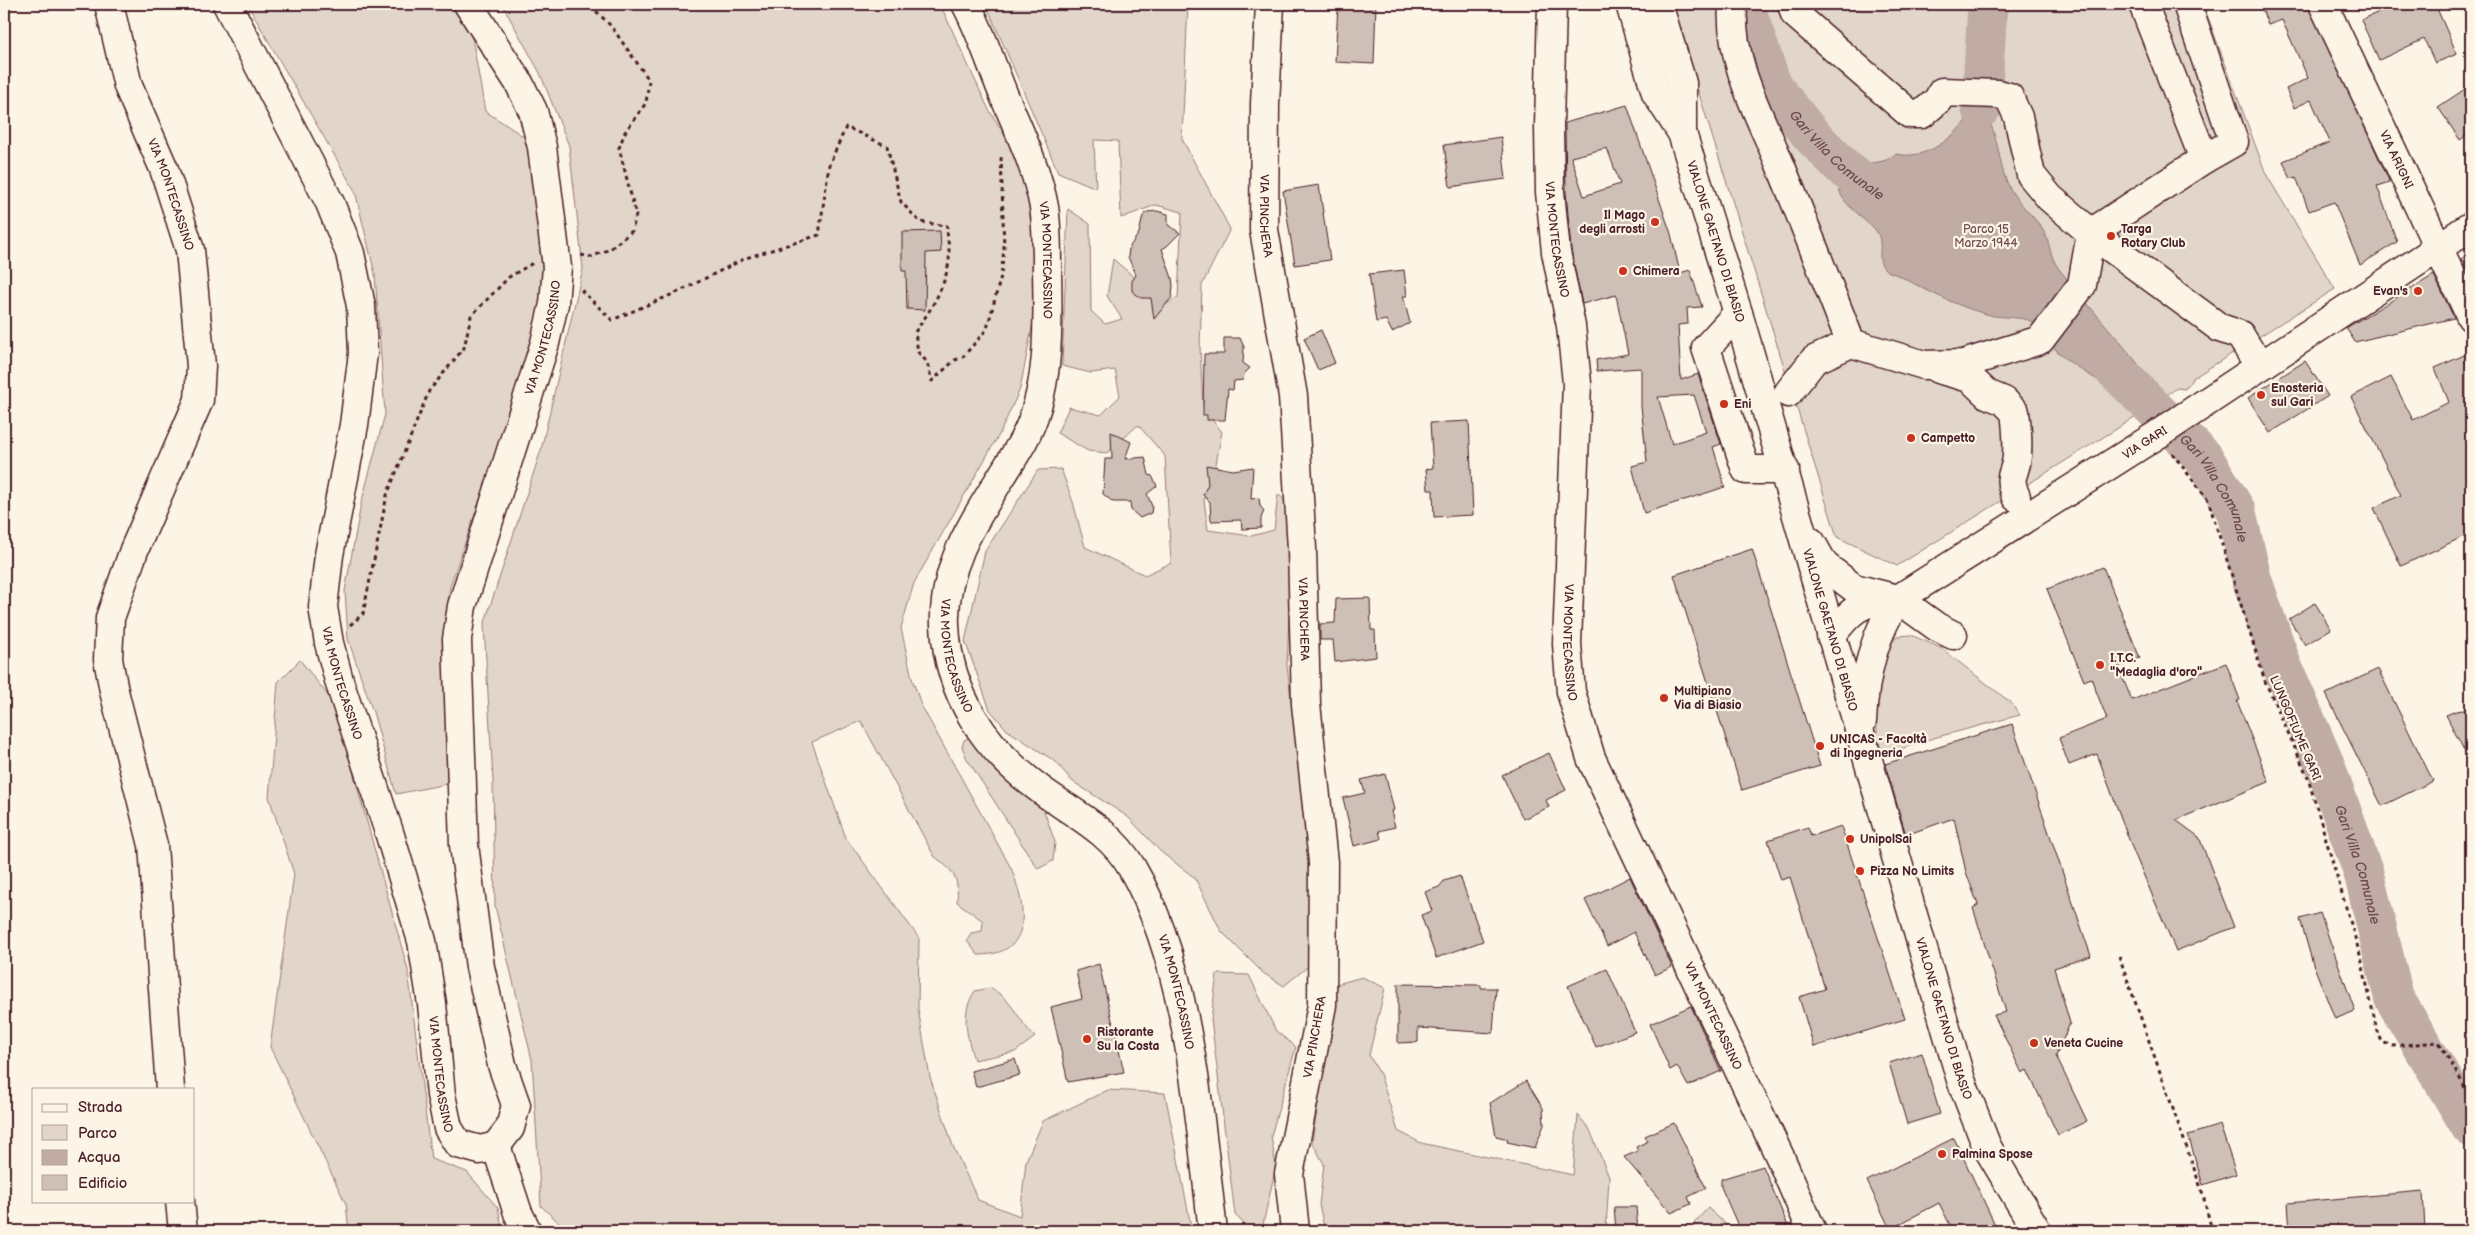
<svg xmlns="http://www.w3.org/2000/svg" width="2475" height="1235" font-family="'Balsamiq Sans',sans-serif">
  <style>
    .green { fill: #e2d5ca; stroke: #967a7a }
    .water { fill: #c0aca5; stroke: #917474 }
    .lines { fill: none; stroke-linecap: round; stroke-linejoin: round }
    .river { stroke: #c0aca5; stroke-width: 40 }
    .building { fill: #cfc0b7; stroke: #4a1f2b; fill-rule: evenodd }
    .minor-casing { stroke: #4a1f2b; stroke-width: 31 }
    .path { stroke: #4a1f2b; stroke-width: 3; stroke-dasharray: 4 4; stroke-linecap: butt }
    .minor { stroke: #fcf5e5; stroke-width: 28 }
    .poi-dot { fill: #c8321e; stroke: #fcf5e5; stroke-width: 2 }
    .labels { text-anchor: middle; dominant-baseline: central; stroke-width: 4.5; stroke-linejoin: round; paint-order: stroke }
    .street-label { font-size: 12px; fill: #4a1f2b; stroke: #fcf5e5 }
    .poi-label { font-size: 12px; font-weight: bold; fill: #4a1f2b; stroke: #fcf5e5; text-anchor: start }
    .park-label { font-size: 12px; fill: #704c53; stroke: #fcf5e5 }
    .water-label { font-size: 14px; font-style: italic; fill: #6d4950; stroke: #fcf5e5 }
  </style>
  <rect width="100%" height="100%" fill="#fcf5e5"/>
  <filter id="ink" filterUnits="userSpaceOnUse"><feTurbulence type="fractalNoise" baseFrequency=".02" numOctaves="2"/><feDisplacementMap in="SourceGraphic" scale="10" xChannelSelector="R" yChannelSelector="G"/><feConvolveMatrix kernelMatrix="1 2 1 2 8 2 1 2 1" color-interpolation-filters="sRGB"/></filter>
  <g filter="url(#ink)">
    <g class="green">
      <polygon points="247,4 454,4 472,37 485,111 529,140 543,254 539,312 516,396 450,586 444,644 447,784 396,794 373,712 348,639 345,591 361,504 385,414 375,274 355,191"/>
      <path d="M502,4H940L988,108L1032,180L1033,323L1020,389L1000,433L914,583L901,628L912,678L921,705L1011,868C1026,906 1035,955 978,955L967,941L971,933L982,931L983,921L957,902C959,876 954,872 934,856L861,721L812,742L846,838L919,938L918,1009L930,1077L953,1146L978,1200L1020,1216L1026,1161L1043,1121L1108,1090L1165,1093L1192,1231H568L541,1206L532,1060L495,906L493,780L484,625L541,450L583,268L569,146L540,73Z"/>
      <polygon points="986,4 1188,4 1182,139 1230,229 1202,285 1200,347 1203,407 1222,432 1216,464 1204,500 1208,530 1251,536 1274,530 1278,494 1293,508 1287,666 1309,847 1311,964 1284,986 1263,973 1221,931 1195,878 1161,852 1128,817 1072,781 1056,762 1007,730 990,710 965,641 985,551 1038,470 1061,469 1073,502 1085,547 1145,575 1171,563 1165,456 1138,425 1107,453 1088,451 1057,433 1069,407 1101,415 1120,396 1115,370 1091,373 1062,366 1068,209 1090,224 1091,311 1105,324 1122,319 1107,296 1113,259 1134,277 1158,309 1178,297 1182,212 1156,205 1121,218 1118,141 1094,140 1096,188 1058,172"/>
      <polygon points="1671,4 2203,4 2266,174 2335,289 2193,378 2185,389 2177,388 2118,428 1897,566 1837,537"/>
      <path d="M1911,635L1941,648L2010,702L2020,715L1926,740L1882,756C1872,716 1870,669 1897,636Z"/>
      <polygon points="300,660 334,703 408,970 431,1159 467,1172 498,1208 503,1231 349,1231 346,1204 270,1047 294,874 269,797 278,682"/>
      <polygon points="969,738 975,740 1044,811 1055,842 1053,861 1038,869 967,759 962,747 964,740"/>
      <polygon points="1217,974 1249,975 1276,1031 1296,1047 1271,1136 1276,1166 1262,1229 1250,1230 1235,1215 1211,1019"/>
      <polygon points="1362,977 1385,988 1369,1055 1380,1074 1398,1131 1421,1143 1573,1175 1578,1115 1590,1130 1609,1177 1606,1231 1325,1231 1319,1205 1324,1164 1312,1142 1337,984"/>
      <path d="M989,988C1011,996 1019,1022 1035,1037L1015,1052L974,1060C967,1036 960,1013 975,991Z"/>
      <polygon points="1708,1208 1732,1230 1733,1231 1695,1231 1694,1223"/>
    </g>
    <path class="water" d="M1975,108H1981C2003,136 1995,168 2014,195C2023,208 2035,217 2043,230C2050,242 2050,258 2059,269C2090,309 2125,345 2155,386L2157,396L2152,406L2145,409L2129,403L2122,395C2104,383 2073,367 2059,353C2048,343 2041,327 2028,320C2025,318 2001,317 1994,316C1960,308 1931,293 1900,276C1896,274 1890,273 1886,270C1872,259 1889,242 1872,226C1860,214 1833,199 1840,179C1847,161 1868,165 1883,161C1888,160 1892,156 1896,154C1923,160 1947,143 1964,123C1968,118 1969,113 1975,108Z"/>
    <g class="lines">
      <g class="river">
        <path id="s1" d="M1744,4L1772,86L1812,136L1846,170L1890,202"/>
        <polyline points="1981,108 1987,15 1990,4"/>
        <path id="s2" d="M2112,367L2203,457L2236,511L2252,580L2282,666L2325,765L2364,875L2394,998L2471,1127"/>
      </g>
    </g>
    <g class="building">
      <polygon points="1338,4 1376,4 1374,64 1335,62"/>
      <polygon points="2260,4 2308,4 2388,178 2389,182 2377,186 2397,242 2360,265 2334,202 2309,211 2296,177 2291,179 2283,161 2330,142 2311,100 2294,108 2286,89 2308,78 2282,20 2268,25"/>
      <polygon points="2397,4 2435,4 2457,54 2435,63 2424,39 2379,60 2361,20"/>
      <polygon points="2471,85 2471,132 2460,140 2438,107"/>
      <path d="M1627,105L1671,234L1680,273L1690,270L1702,307L1687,308L1688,324L1678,325L1681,380L1698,374L1721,444L1713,447L1725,487L1644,513L1632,466L1647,462L1641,406V368L1597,371L1596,360L1628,354L1616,295L1582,304L1571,250L1566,191L1565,123ZM1607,148L1620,184L1584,196L1571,157ZM1694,395L1706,432L1672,444L1658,397Z"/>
      <polygon points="1501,137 1506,179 1450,187 1444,145"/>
      <polygon points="1319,185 1330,260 1295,265 1283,191"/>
      <polygon points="1157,211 1168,214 1168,225 1180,233 1167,246 1162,249 1172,278 1173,286 1172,297 1154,319 1151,298 1141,298 1132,291 1132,281 1136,275 1128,257 1129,248 1139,233 1143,216 1147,212"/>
      <polygon points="940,231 941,252 926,253 925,310 907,309 906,271 902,271 902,232"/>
      <polygon points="2471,252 2471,281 2461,259"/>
      <polygon points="1404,270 1407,296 1403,296 1410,323 1392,332 1386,320 1376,322 1369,274"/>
      <polygon points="2434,275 2454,318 2355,342 2346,328"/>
      <polygon points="1321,330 1335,363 1318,370 1304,338"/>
      <polygon points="1224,338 1240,338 1244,347 1243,363 1250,368 1244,374 1243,380 1234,381 1233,390 1228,389 1225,420 1207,420 1207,415 1203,415 1204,354 1224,354"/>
      <polygon points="2471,352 2471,533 2401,566 2374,508 2401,495 2351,397 2391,377 2413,420 2449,402 2435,368"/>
      <polygon points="2305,361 2328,396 2270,433 2248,398"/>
      <polygon points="1469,421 1473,515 1434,517 1433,490 1428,490 1426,469 1433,468 1430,423"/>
      <polygon points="1111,432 1131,442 1125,459 1145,457 1149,475 1152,476 1157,486 1147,494 1152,506 1151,513 1140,518 1131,510 1130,502 1113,502 1103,494 1105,459 1112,459"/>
      <polygon points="1206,465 1233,470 1253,467 1251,499 1259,498 1260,506 1264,511 1261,518 1261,528 1242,529 1241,520 1211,521 1210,502 1203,495 1208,484"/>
      <polygon points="1752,549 1820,766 1742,790 1674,575"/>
      <polygon points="2103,567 2140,658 2118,667 2132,700 2226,663 2240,700 2237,701 2269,782 2176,820 2199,837 2234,927 2176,951 2133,850 2097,754 2069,765 2059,738 2107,719 2091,678 2084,681 2047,589"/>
      <polygon points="1370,598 1371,630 1375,630 1376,657 1335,662 1333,640 1320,640 1320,624 1335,623 1336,599"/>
      <polygon points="2315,603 2331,629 2305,645 2289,619"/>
      <polygon points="2378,669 2433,781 2382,806 2326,694"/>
      <polygon points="2471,709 2471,764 2446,715 2456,711"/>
      <polygon points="2012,724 2091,956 2054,968 2070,1023 2056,1056 2087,1121 2058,1135 2027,1070 2022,1073 1994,1015 2006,1012 1973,908 1978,905 1966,872 1954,818 1906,835 1885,764"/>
      <polygon points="1549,753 1566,790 1546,800 1549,807 1523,819 1502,775"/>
      <polygon points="1385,774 1394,810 1391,811 1395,827 1379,831 1381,839 1354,846 1343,798 1365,793 1361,780"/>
      <polygon points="1841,826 1905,1019 1814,1047 1799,997 1825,989 1790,877 1781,880 1768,840 1808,827 1811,836"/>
      <polygon points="1460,876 1483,941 1436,958 1421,915 1432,911 1425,892 1439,887 1444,881"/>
      <polygon points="1630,877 1672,967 1655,975 1634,932 1607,946 1585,900"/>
      <polygon points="2320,913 2355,1011 2335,1019 2313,964 2300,919"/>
      <polygon points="1099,964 1124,1072 1068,1082 1051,1007 1082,999 1076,971"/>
      <polygon points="1607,969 1635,1032 1596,1047 1568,986"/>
      <polygon points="1398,984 1481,985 1481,988 1496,988 1493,1033 1418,1028 1418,1042 1398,1043"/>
      <polygon points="1691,1006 1721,1071 1688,1086 1677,1066 1670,1070 1650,1024"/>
      <polygon points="1922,1053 1940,1114 1907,1124 1889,1063"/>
      <polygon points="1015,1059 1020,1075 976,1087 971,1071"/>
      <polygon points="1526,1081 1543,1108 1544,1125 1535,1148 1507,1142 1508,1139 1496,1136 1490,1103"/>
      <polygon points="1674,1123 1706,1188 1688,1197 1691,1204 1671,1213 1624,1157 1638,1151 1636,1147 1648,1141 1645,1136"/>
      <polygon points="2220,1125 2236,1174 2203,1185 2188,1135"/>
      <polygon points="1954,1138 1998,1231 1953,1231 1939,1203 1890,1229 1867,1181"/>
      <polygon points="1763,1166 1790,1231 1748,1231 1746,1225 1739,1228 1721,1187 1721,1179"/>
      <polygon points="2423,1191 2425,1231 2290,1231 2288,1203"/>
      <polygon points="1614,1207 1636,1207 1638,1231 1616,1231"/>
    </g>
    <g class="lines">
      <g class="minor-casing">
        <g id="minor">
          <path id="s3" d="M109,4L128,86L164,169L190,250L201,366L199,400L134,550L110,618L108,659L114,691L153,845L170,1089"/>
          <path id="s4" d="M227,4L330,203L350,253L361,306L363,353L354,425L329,555L323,607L329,643L340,684L389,832L422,941L432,1004L441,1095L448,1128L458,1144L480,1150L496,1146L510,1128L516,1105L502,1065L480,967L464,845L457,639L462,606L545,343L554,304L557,267L542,147L533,111L519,83L468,4"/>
          <path id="s5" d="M966,4C982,34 992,67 1005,98C1020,133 1037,169 1044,207C1047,226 1047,248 1047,268C1048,324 1051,390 1023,441C990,500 942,553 945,625C948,695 986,750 1041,790C1074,814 1111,831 1132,868C1190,968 1199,1118 1213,1231"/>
          <path id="s6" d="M1270,4L1265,104L1264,230L1293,396L1302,549L1306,704L1323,862L1322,1005L1289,1174L1295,1231"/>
          <path id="s7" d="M1552,4L1549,127L1550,192L1556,252L1571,326L1577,383L1567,644L1571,692L1591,758L1780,1157L1812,1231"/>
          <path id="s8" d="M1630,4L1656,93L1682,133L1738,313L1961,1080L1987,1147L2037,1231"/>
          <polyline points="1658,4 1682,83 1682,133"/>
          <path d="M1733,4C1729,62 1758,111 1779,162C1804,222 1827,283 1851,343L1814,360L1788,393"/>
          <polyline points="1792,4 1795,14 1910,114 1922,114 1938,100 1942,92 1998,94 2009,97 2018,117 2031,175 2050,198 2091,233 2220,328 2240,335 2251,353 2265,363"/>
          <polyline points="2143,4 2204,159"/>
          <path id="s9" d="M2323,4L2471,317"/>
          <polyline points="1738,313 1706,348 1746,470 1785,470"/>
          <polyline points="1851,343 1924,365 1963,364 2040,340 2082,285 2091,233 2204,159 2234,142 2187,4"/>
          <path d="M1938,369L1970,378L1987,394L2004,401L2015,412C2017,427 2018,441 2017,456C2016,476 2006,473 2016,497"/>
          <polyline points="1811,542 1824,565 1854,588 1898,599 1937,627 1953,635"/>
          <path d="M1831,636C1849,612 1860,601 1891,599"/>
          <path id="s10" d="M1862,721C1864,678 1873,635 1898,599L2160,433L2471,226"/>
          <polyline points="496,1146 518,1213 527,1231"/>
          <polyline points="180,1201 183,1231"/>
        </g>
      </g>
      <g class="path">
        <polyline points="581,255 591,257 610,249 632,231 636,215 619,148 625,132 646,103 649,80 611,26 589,4"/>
        <path d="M581,290L612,320L678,292L746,258L819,235L829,165L846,127L887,146L901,202L920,222L947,226C947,237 950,250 949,261C945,288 930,311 915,332L918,352L927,362L932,381L955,360L962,358L987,329L1001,276L1004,249L1001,156"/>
        <polyline points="2172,453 2208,500 2265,681 2307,775 2361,958 2376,1026 2382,1042 2392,1046 2439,1042 2471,1098"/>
        <polyline points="350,625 363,614 387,495 429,391 464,348 471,316 509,277 533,263"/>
        <polyline points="2119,956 2202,1191 2212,1231"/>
      </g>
      <use href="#minor" class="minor"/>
    </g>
  </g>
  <g class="poi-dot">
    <circle cx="1655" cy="222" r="5"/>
    <circle cx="2111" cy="236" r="5"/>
    <circle cx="1623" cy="271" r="5"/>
    <circle cx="2418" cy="291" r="5"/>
    <circle cx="2261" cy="395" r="5"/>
    <circle cx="1724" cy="404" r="5"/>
    <circle cx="1911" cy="438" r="5"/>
    <circle cx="2100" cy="665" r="5"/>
    <circle cx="1664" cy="698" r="5"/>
    <circle cx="1820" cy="746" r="5"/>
    <circle cx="1850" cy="839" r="5"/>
    <circle cx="1860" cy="871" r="5"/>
    <circle cx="1087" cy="1039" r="5"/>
    <circle cx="2034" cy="1043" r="5"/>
    <circle cx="1942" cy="1154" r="5"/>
  </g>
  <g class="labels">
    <g class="street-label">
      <text stroke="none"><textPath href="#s9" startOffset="172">VIA ARIGNI</textPath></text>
      <text stroke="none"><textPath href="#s3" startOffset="201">VIA MONTECASSINO</textPath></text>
      <text stroke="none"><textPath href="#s6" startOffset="212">VIA PINCHERA</textPath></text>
      <text stroke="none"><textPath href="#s7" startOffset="236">VIA MONTECASSINO</textPath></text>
      <text stroke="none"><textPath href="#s8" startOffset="254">VIALONE GAETANO DI BIASIO</textPath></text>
      <text stroke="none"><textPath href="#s5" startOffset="271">VIA MONTECASSINO</textPath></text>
      <text stroke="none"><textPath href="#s4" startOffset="2065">VIA MONTECASSINO</textPath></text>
      <text stroke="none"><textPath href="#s10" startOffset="421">VIA GARI</textPath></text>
      <text stroke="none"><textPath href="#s6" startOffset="618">VIA PINCHERA</textPath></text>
      <text stroke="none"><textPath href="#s8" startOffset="659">VIALONE GAETANO DI BIASIO</textPath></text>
      <text stroke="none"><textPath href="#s7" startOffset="641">VIA MONTECASSINO</textPath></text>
      <text stroke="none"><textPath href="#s5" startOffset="691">VIA MONTECASSINO</textPath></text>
      <text stroke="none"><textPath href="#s4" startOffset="715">VIA MONTECASSINO</textPath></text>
      <text transform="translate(2295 728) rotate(67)">LUNGOFIUME GARI</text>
      <text stroke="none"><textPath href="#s5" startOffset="1110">VIA MONTECASSINO</textPath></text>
      <text stroke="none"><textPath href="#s7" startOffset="1045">VIA MONTECASSINO</textPath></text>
      <text stroke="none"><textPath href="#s8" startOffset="1064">VIALONE GAETANO DI BIASIO</textPath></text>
      <text transform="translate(1315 1037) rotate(-80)">VIA PINCHERA</text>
      <text stroke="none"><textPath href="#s4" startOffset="1120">VIA MONTECASSINO</textPath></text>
    </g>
    <g class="poi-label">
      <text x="1645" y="215" text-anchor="end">Il Mago<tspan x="1645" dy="14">degli arrosti</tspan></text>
      <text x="2121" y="229">Targa<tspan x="2121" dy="14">Rotary Club</tspan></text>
      <text x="1633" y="271">Chimera</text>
      <text x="2408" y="291" text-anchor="end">Evan's</text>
      <text x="2271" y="388">Enosteria<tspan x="2271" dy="14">sul Gari</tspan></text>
      <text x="1734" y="404">Eni</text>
      <text x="1921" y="438">Campetto</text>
      <text x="2110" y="658">I.T.C.<tspan x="2110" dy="14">"Medaglia d'oro"</tspan></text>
      <text x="1674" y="691">Multipiano<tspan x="1674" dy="14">Via di Biasio</tspan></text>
      <text x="1830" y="739">UNICAS - Facoltà<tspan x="1830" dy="14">di Ingegneria</tspan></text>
      <text x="1860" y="839">UnipolSai</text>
      <text x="1870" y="871">Pizza No Limits</text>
      <text x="1097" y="1032">Ristorante<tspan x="1097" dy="14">Su la Costa</tspan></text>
      <text x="2044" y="1043">Veneta Cucine</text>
      <text x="1952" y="1154">Palmina Spose</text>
    </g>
    <g class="park-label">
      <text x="1986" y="229">Parco 15<tspan x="1986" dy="14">Marzo 1944</tspan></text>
    </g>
    <g class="water-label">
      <text stroke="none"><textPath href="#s1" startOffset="182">Gari Villa Comunale</textPath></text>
      <text stroke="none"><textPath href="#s2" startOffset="161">Gari Villa Comunale</textPath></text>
      <text stroke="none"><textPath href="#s2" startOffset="566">Gari Villa Comunale</textPath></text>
    </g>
  </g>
  <rect width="2475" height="1235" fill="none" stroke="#fcf5e5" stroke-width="20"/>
  <rect x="10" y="10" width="2455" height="1215" fill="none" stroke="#4a1f2b" stroke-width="2" filter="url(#ink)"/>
  <rect x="32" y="1088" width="162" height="115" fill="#fcf5e5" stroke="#b59f9b"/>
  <rect x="42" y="1104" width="25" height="8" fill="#fcf5e5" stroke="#b59f9b"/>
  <text x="78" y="1112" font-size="15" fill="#4a1f2b">Strada</text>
  <rect x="42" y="1125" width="25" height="15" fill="#e2d5ca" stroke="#b59f9b"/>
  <text x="78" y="1138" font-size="15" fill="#4a1f2b">Parco</text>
  <rect x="42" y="1150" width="25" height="15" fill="#c0aca5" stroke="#b59f9b"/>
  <text x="78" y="1162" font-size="15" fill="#4a1f2b">Acqua</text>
  <rect x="42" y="1175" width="25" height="15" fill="#cfc0b7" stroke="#b59f9b"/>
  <text x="78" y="1188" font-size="15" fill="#4a1f2b">Edificio</text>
</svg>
